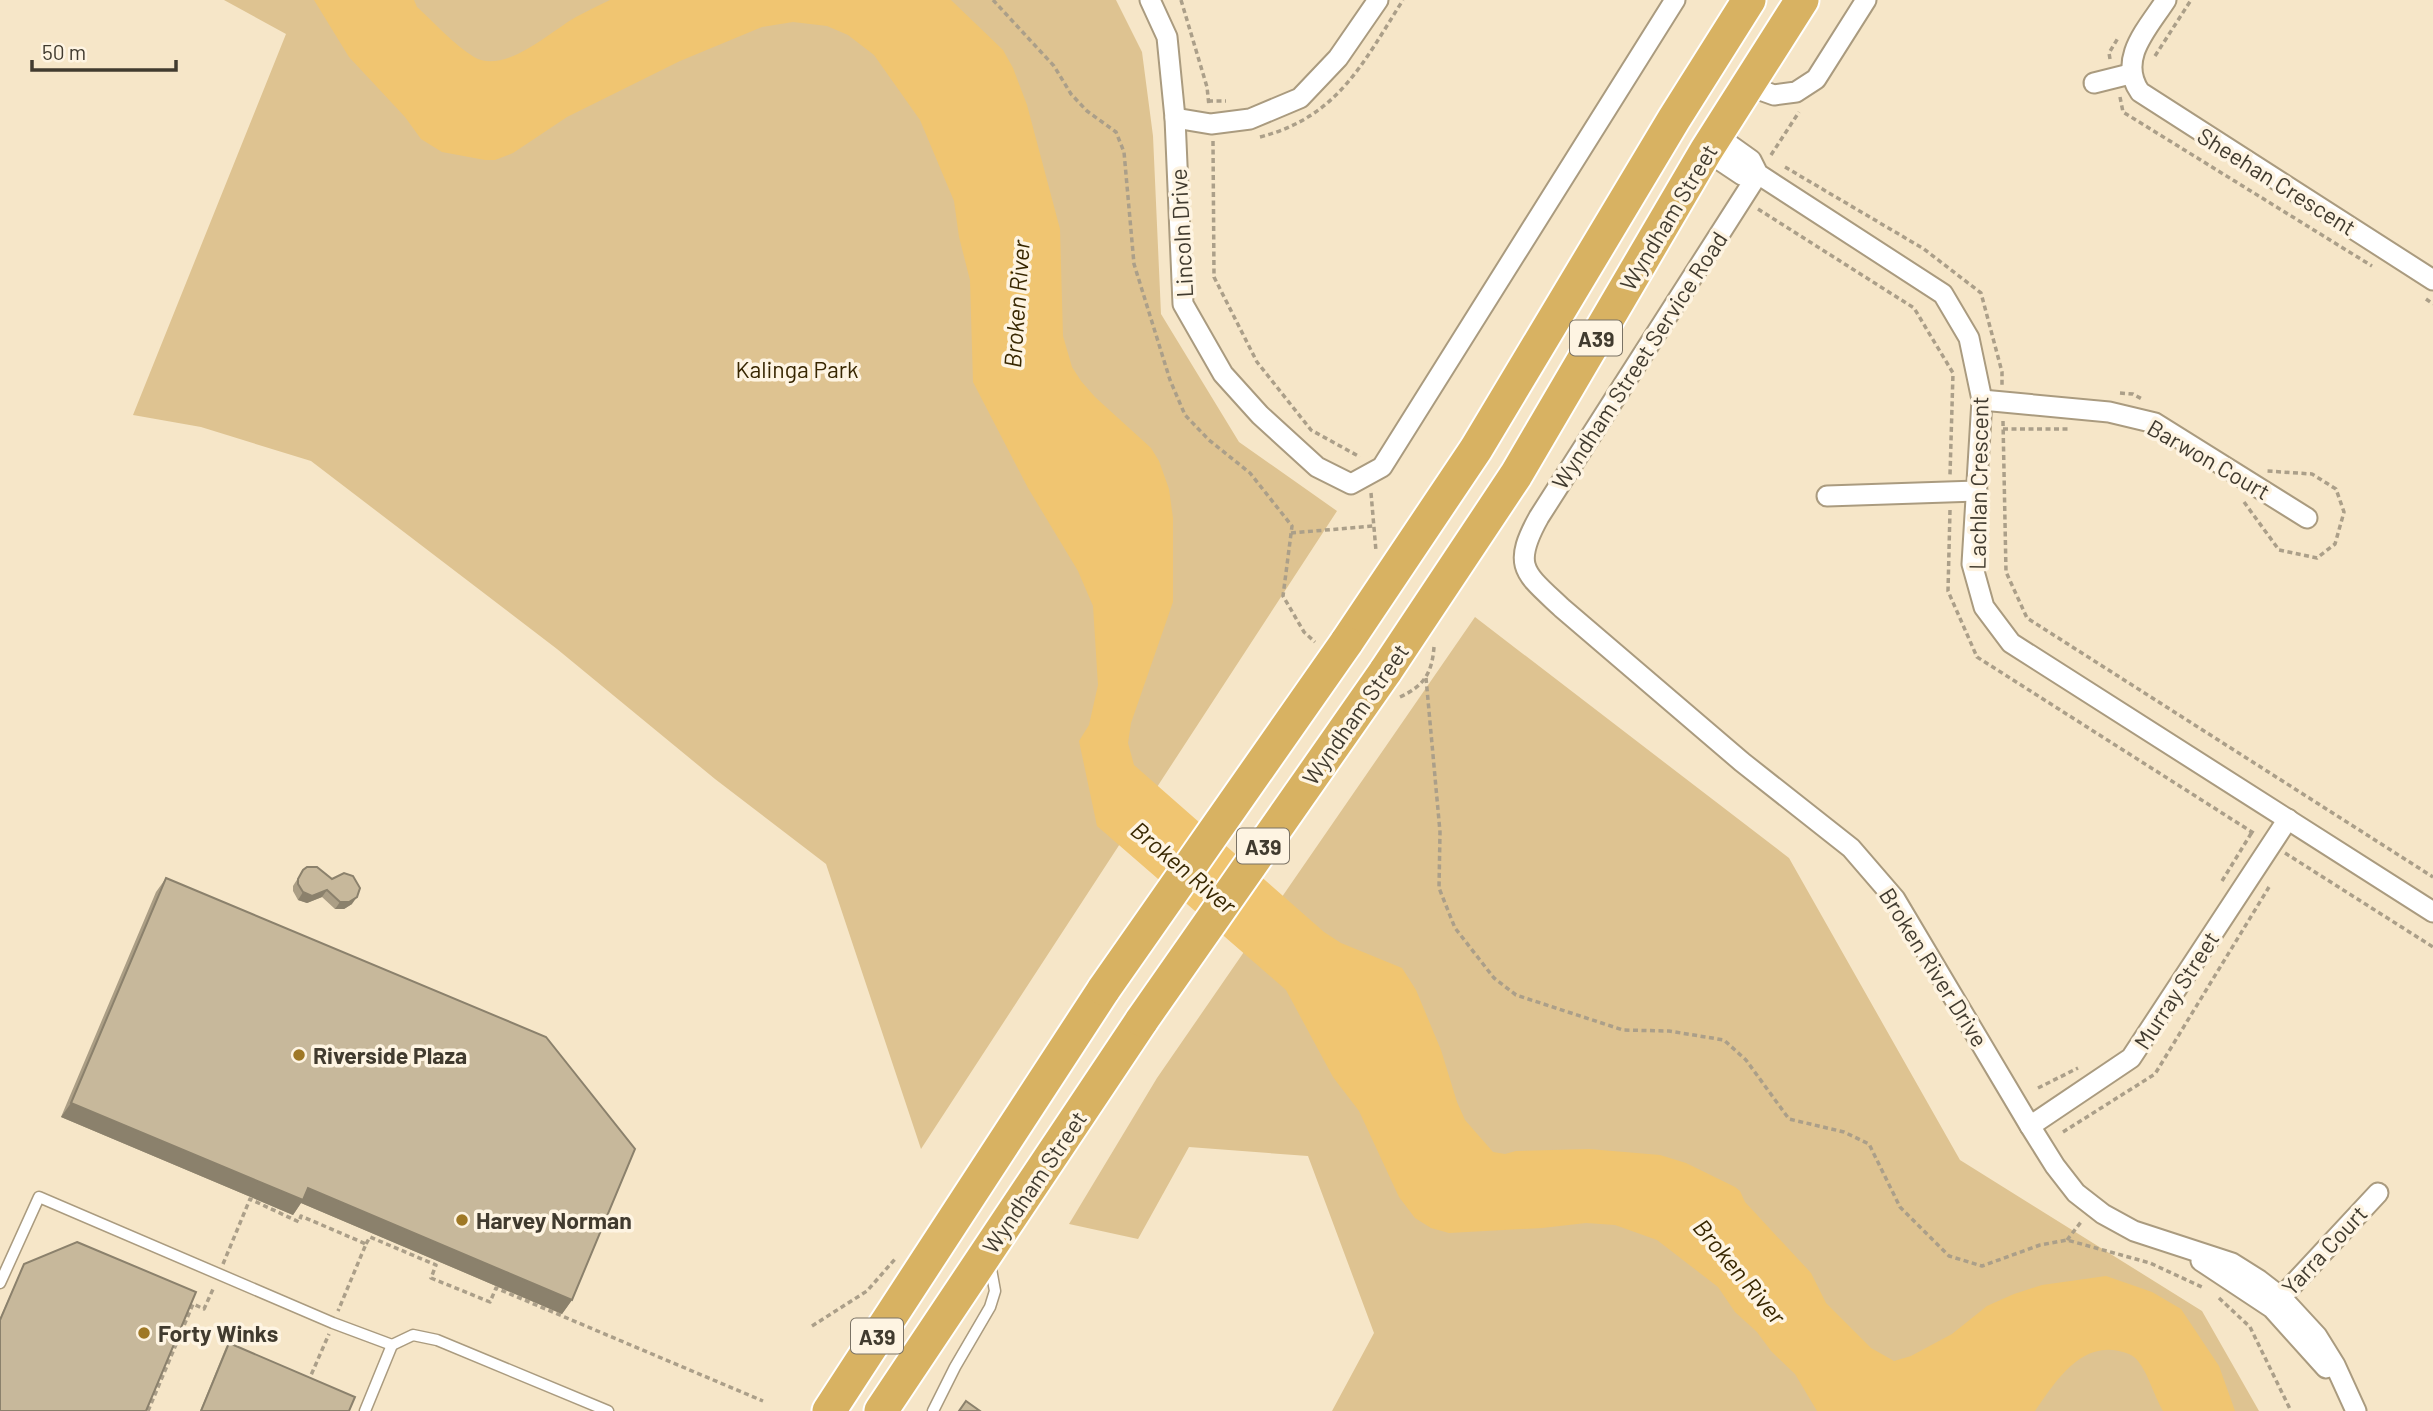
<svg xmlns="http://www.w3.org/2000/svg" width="2433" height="1411" font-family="Barlow,sans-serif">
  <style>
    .green { fill: #dec391 }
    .water { fill: #f0c571 }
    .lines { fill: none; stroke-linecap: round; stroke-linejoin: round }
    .service-casing { stroke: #aa9b7f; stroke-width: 13 }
    .minor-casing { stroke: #aa9b7f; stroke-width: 23 }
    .trunk-casing { stroke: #fff; stroke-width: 37 }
    .path { stroke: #ab9f89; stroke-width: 3.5; stroke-dasharray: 5 3.5; stroke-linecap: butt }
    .service { stroke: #fff; stroke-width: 10 }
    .minor { stroke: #fff; stroke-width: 19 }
    .trunk { stroke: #d8b262; stroke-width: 33 }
    .trunk-bridge-casing { stroke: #fff; stroke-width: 37; stroke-linecap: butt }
    .trunk-bridge { stroke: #d8b262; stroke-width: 33 }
    .wall { fill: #ab9e85 }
    .shaded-wall { fill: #8b816c }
    .building { fill: #c7b89b; stroke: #8b816c; stroke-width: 2 }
    .poi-dot { fill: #9f7825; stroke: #fef4e2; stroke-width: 2.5 }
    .labels { text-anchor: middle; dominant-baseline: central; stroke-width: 7; stroke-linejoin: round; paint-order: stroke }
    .shield { fill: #fef4e2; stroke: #7a7265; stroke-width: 2 }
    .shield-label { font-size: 21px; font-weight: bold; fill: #413b2f }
    .street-label { font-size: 23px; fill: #413b2f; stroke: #fef4e2 }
    .park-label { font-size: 23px; fill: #372601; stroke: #fef4e2 }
    .poi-label { font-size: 23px; font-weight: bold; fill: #413b2f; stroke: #fef4e2; text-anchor: start }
    .water-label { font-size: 24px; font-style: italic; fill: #382701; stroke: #fef4e2 }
  </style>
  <rect width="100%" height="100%" fill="#f6e6c8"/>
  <g class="green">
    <polygon points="224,0 1116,0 1142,52 1153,136 1161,314 1239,442 1337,511 921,1149 826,864 715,779 557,649 311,461 201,427 133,415 286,34"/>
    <polygon points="1475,617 1789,858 1960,1160 2202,1311 2259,1411 1332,1411 1374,1333 1308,1156 1189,1147 1138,1239 1069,1224 1157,1078"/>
  </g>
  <path class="water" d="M314,0H414L417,7C435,23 453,44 474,57C505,75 551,31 576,17C587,11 598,6 610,0H951L1003,50L1013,68L1027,105L1060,229L1063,336L1072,367L1081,381L1095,397L1151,448L1159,461L1169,489L1173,518V602L1131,723L1128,743L1134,765L1324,932L1341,943L1402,968L1416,990L1441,1050L1457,1102L1465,1120L1493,1152L1505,1154L1516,1151L1589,1149L1660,1155L1686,1163L1735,1187L1740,1191L1745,1202L1811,1273L1826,1303L1871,1348L1894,1361L1911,1356L1952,1334L1987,1306L2014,1294L2042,1285L2106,1276L2152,1292L2181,1309L2219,1366L2235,1411H2163C2154,1396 2149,1375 2138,1361C2134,1355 2127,1353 2119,1351C2079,1342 2054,1384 2035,1411H1817L1795,1374L1771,1351L1757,1332L1735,1312L1718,1287L1657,1240L1615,1225L1586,1223L1542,1228L1449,1233L1431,1228L1415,1218L1399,1197L1359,1111L1333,1077L1286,990L1097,826L1079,741L1089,725L1098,685L1093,606L1078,571L1028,488L973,382L970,280L959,237L954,201L920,120L874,55L848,35L827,26L793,22L762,27L680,61L567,117L513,153L495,160H485L442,152L421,139L405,117L349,57Z"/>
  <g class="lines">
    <g class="service-casing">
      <g id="service">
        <polyline points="0,1283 39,1197 333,1323 392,1345 365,1411"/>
        <polyline points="392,1345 413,1335 437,1340 608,1411"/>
        <polyline points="933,1411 955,1367 990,1307 995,1291 991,1269 987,1266"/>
      </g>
    </g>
    <g class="minor-casing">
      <g id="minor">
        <polyline points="1150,0 1167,37 1175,118 1183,304 1223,374 1260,415 1317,467 1351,484 1382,467 1675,0"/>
        <path d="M2166,0C2148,28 2117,59 2140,92L2433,280"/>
        <polyline points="2094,83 2130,74"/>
        <polyline points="1746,85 1774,95 1796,92 1816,79 1866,0"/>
        <polyline points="1175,118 1211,124 1250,119 1300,98 1338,58 1378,0"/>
        <polyline points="1716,135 1751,160 1758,174 1943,294 1969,338 1982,400 1972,564 1984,607 2011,643 2433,912"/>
        <polyline points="1706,151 1742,175 1758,174"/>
        <path d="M1758,174L1539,517C1511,567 1525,573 1562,608L1742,762L1851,848L1895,899L2030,1126L2055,1166L2076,1193L2103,1214L2134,1231L2232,1263L2259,1280L2281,1297L2317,1336L2335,1365L2356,1411"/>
        <polyline points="1982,400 2109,412 2155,423 2307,518"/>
        <polyline points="1827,496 1977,491"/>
        <polyline points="2030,1126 2131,1058 2288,819"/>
        <polyline points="2201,1261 2272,1308 2326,1368"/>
        <polyline points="2272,1307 2378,1193"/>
      </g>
    </g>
    <g class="trunk-casing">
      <g id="trunk">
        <polyline points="1346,643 1476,449 1674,119 1749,0"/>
        <polyline points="1385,672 1516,475 1706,151 1802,0"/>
        <polyline points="829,1411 1104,989"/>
        <polyline points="881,1411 1142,1020"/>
      </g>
    </g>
    <g class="path">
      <polyline points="993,0 1054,66 1071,94 1087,111 1116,132 1124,152 1134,264 1170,380 1185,415 1209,440 1250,473 1292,526 1283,596 1304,632 1315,642"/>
      <polyline points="1181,0 1207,87 1209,106"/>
      <polyline points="2155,56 2191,0"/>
      <polyline points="2110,59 2109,53 2118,38"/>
      <polyline points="2120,97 2123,112 2372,266"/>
      <polyline points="1208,101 1226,101"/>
      <path d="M1260,137C1338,117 1363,63 1403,0"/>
      <polyline points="1213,141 1214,277 1257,362 1311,430 1360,457"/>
      <polyline points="1771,155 1799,112"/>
      <polyline points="1785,167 1924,249 1981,293 2002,372 2002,385"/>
      <polyline points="1758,209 1914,308 1953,373 1950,475"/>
      <polyline points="2426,299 2433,304"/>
      <polyline points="2120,393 2133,394 2142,399"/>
      <polyline points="2003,421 2006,572 2027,618 2433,877"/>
      <polyline points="2003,429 2071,429"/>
      <polyline points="1371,493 1376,551"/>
      <polyline points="2244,502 2279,550 2317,558 2335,544 2344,512 2336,489 2312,474 2267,471"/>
      <polyline points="1950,510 1948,591 1977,657 2255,834"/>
      <polyline points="1291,533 1373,526"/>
      <polyline points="1426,678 1440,832 1439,888 1455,928 1494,978 1516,995 1623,1030 1669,1031 1724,1040 1746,1060 1789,1119 1844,1132 1869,1144 1900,1207 1949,1256 1982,1266 2040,1245 2067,1240 2150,1263 2204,1288"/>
      <path d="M1400,697C1424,686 1432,673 1434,647"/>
      <polyline points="2285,853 2433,947"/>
      <polyline points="2222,881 2252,832"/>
      <polyline points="2038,1088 2078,1068"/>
      <polyline points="2063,1132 2155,1074 2269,887"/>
      <polyline points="2067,1240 2081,1222"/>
      <polyline points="366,1244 370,1237 436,1265 431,1278 490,1302 496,1288 763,1401"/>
      <polyline points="223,1264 250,1199 299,1222 301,1216 366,1244 338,1311"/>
      <polyline points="2219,1298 2250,1327 2291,1411"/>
      <polyline points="812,1326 867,1291 895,1259"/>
      <polyline points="308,1382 329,1334"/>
      <polyline points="148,1411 193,1304 204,1309 214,1287"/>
    </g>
    <use href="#service" class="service"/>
    <use href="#minor" class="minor"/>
    <use href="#trunk" class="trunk"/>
    <g class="trunk-bridge-casing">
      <g id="trunk-bridge">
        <polyline points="1104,989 1346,643"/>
        <polyline points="1142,1020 1385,672"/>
      </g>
    </g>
    <use href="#trunk-bridge" class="trunk-bridge"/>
  </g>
  <g class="wall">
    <polygon points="303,870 352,904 344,909 335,909 322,897 307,903 298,900 293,891 293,886"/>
    <polygon points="166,878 572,1300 562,1314 301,1203 293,1215 61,1117 156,892"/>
    <polygon points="24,1264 0,1411 0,1318"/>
    <polygon points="229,1343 349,1411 200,1411 226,1347"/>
  </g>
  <g class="shaded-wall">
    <polygon points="327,890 322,897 307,903 298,900 303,892"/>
    <polygon points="357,897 352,904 344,909 335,909 340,902"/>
    <polygon points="71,1103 308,1188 572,1300 562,1314 301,1203 293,1215 61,1117"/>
  </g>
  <g class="building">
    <polygon points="307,867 317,867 332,879 344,873 353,876 360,888 357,897 349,902 340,902 327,890 312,896 303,892 298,884 298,879 303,870"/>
    <polygon points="166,878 546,1037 635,1149 572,1300 308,1188 303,1200 71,1103"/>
    <polygon points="77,1242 196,1292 146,1411 0,1411 0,1320 24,1264"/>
    <polygon points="229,1343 355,1397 349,1411 201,1411"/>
    <polygon points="966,1401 980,1411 959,1411"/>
  </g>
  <g class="poi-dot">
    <circle cx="299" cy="1055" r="7"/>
    <circle cx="462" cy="1220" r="7"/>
    <circle cx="144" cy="1333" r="7"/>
  </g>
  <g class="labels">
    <g class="shield">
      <rect x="1570" y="320.5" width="52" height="35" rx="5"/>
      <rect x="1237" y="828.5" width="52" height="35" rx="5"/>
      <rect x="851" y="1318.5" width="52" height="35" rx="5"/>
    </g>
    <g class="shield-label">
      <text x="1596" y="338">A39</text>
      <text x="1263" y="846">A39</text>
      <text x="877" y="1336">A39</text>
    </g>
    <g class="street-label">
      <text transform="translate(2277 181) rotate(32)">Sheehan Crescent</text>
      <text transform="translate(1668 217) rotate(-59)">Wyndham Street</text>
      <text transform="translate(1181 233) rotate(-93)">Lincoln Drive</text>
      <text transform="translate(1639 360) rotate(-57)">Wyndham Street Service Road</text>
      <text transform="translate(2209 459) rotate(30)">Barwon Court</text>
      <text transform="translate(1978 483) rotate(-89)">Lachlan Crescent</text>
      <text transform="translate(1355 714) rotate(-55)">Wyndham Street</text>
      <text transform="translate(1934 967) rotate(58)">Broken River Drive</text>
      <text transform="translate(2176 990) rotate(-57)">Murray Street</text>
      <text transform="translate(1034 1182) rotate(-56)">Wyndham Street</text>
      <text transform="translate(2324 1250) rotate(-47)">Yarra Court</text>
    </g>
    <g class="park-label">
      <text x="797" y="369">Kalinga Park</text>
    </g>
    <g class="poi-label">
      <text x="313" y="1055">Riverside Plaza</text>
      <text x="476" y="1220">Harvey Norman</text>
      <text x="158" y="1333">Forty Winks</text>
    </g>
    <g class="water-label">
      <text transform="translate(1016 304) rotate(-86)">Broken River</text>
      <text transform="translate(1184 867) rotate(40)">Broken River</text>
      <text transform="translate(1740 1271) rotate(50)">Broken River</text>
    </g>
  </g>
  <path d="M32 60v10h144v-10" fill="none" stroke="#413b2f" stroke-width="3.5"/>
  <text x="42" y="60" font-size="21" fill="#413b2f" stroke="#fef4e2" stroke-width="5" paint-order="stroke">50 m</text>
</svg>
